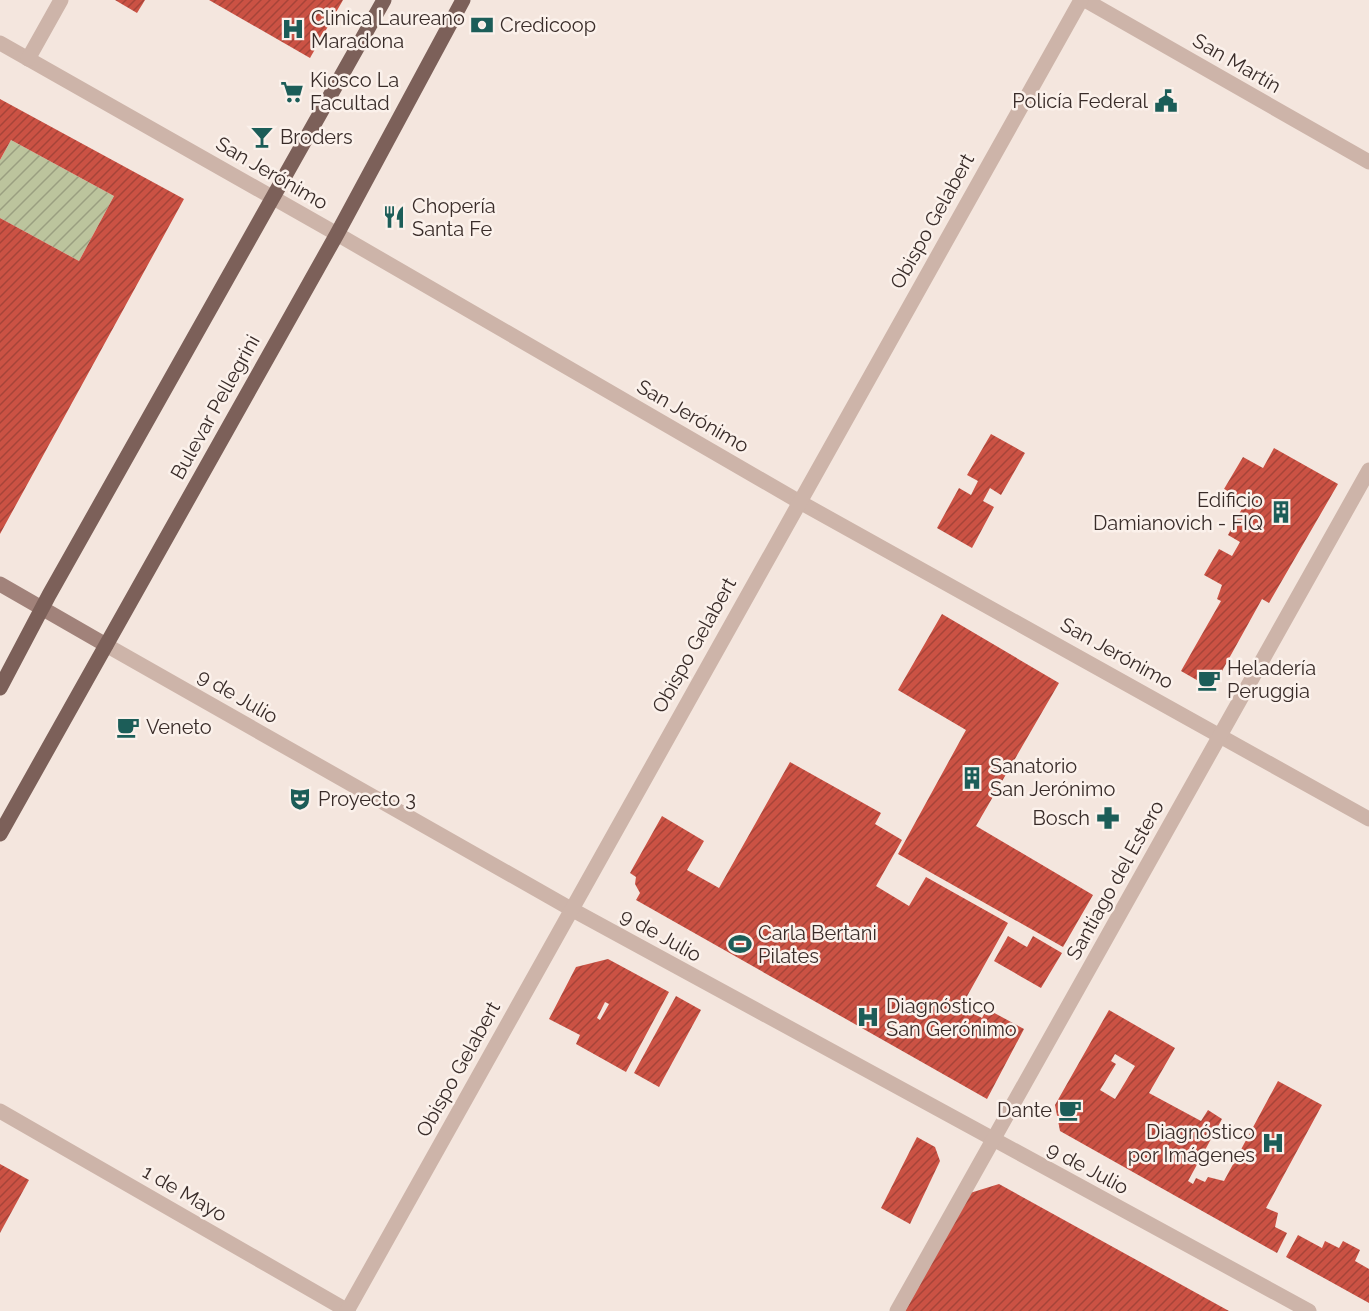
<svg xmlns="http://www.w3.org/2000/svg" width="1369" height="1311" font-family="Raleway,sans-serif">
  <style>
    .garden { fill: url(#garden-furrows) }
    .building { fill: url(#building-hatch); fill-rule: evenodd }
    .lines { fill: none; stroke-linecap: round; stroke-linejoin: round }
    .street { stroke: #cdb4a9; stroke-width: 15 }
    .secondary { stroke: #a1827a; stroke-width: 15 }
    .primary { stroke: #7c6059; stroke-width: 15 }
    .labels { text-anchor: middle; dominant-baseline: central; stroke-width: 5; stroke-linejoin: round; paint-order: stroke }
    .poi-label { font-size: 20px; fill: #392c29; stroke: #fbf1eb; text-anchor: start }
    .street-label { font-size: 20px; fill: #392c29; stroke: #fbf1eb }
  </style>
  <defs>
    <pattern id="garden-furrows" width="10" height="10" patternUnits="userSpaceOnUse" patternTransform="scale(1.5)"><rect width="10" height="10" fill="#bcc49d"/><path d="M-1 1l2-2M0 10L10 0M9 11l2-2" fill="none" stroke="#9a9f80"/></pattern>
    <pattern id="building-hatch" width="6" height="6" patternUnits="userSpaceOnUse" patternTransform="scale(1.5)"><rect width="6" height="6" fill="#cb5244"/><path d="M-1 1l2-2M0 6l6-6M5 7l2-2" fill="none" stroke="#a64439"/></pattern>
  </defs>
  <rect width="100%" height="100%" fill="#f4e6de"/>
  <polygon class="garden" points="11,140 114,196 79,261 0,218 0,160"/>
  <g class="building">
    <polygon points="115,0 145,0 137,13"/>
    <polygon points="209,0 343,0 310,58"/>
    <polygon points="0,99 184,199 0,534 0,218 79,261 114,196 11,140 0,160"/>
    <polygon points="991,434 1025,453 1001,495 990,488 983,501 994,507 972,548 937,528 959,488 971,495 978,481 967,475"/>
    <polygon points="1274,448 1338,484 1269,603 1262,599 1217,680 1202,683 1181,671 1221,601 1217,599 1222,585 1204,575 1219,549 1232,556 1240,542 1228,535 1246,501 1224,489 1243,457 1263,468"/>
    <polygon points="942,614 1059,683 976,826 1093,895 1063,947 898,854 966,730 898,690"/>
    <polygon points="790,762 881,813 875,824 902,840 876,886 909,906 926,877 1008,923 961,1007 982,1018 987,1009 1024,1029 987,1099 636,900 640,893 635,884 636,877 630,873 662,816 704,841 687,870 719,888"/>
    <polygon points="1008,936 1027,947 1033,936 1062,953 1041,988 994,961"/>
    <path d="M608,959L669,992L626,1072L576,1044L580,1035L549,1019L576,967ZM605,1002L609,1004L600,1020L597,1018Z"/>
    <polygon points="676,996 701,1010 659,1087 634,1073"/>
    <path d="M1109,1010L1175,1048L1149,1093L1201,1121L1208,1110L1222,1119L1188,1181L1193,1184L1196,1178L1205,1182L1208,1177L1224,1181L1278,1081L1322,1105L1266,1208L1278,1213L1275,1227L1287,1233L1277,1253L1060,1131L1055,1105ZM1115,1054L1135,1066L1115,1099L1100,1090L1116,1064L1111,1061Z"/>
    <polygon points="917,1137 935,1147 940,1161 910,1224 881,1208"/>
    <polygon points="0,1164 29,1180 0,1233"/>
    <polygon points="999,1184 1229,1311 905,1311 970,1193"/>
    <polygon points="1298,1235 1322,1248 1325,1241 1339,1248 1343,1241 1360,1250 1355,1261 1369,1269 1369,1303 1286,1257"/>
  </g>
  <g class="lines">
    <g class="street">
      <polyline points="1085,0 1369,162"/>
      <polyline points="0,43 337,234 798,501 1369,819"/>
      <polyline points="28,59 61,0"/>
      <polyline points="106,645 571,909 1309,1311"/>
      <polyline points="0,1111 348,1311"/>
      <polyline points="347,1311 1081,0"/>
      <polyline points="897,1311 1369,470"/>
    </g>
    <polyline class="secondary" points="0,584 106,645"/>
    <g class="primary">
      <polyline points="0,688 49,595 384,0"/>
      <polyline points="0,834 337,234 463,0"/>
    </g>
  </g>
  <defs>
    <g id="bank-bare" transform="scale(1.8)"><path d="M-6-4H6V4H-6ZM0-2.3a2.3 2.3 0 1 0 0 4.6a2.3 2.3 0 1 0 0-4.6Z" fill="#1c5d58" stroke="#fbf1eb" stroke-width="2.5" paint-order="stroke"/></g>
    <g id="hospital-bare" transform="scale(1.8)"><path d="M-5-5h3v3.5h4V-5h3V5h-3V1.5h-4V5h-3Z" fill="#1c5d58" stroke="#fbf1eb" stroke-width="2.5" paint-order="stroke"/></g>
    <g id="supermarket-bare" transform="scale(1.8)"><path d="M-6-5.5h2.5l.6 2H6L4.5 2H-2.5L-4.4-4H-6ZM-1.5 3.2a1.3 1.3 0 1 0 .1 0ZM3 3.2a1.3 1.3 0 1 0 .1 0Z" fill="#1c5d58" stroke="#fbf1eb" stroke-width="2.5" paint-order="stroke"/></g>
    <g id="civic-bare" transform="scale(1.8)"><path d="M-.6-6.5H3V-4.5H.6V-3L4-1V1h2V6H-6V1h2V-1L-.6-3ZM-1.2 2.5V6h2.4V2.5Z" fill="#1c5d58" stroke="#fbf1eb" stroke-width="2.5" paint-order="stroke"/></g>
    <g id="bar-bare" transform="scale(1.8)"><path d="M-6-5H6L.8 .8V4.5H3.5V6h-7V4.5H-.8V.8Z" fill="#1c5d58" stroke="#fbf1eb" stroke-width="2.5" paint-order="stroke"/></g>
    <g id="restaurant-bare" transform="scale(1.8)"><path d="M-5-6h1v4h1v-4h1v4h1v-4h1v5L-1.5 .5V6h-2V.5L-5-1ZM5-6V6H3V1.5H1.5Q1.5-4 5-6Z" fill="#1c5d58" stroke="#fbf1eb" stroke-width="2.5" paint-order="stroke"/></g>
    <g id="building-bare" transform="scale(1.8)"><path d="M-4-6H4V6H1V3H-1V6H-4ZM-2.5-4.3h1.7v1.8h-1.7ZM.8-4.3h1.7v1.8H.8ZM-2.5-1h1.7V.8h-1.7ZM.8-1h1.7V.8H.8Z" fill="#1c5d58" stroke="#fbf1eb" stroke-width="2.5" paint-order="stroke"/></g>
    <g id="cafe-bare" transform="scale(1.8)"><path d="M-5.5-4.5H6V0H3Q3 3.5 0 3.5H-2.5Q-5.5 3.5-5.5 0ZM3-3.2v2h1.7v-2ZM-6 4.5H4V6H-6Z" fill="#1c5d58" stroke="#fbf1eb" stroke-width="2.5" paint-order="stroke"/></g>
    <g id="theatre-bare" transform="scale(1.8)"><path d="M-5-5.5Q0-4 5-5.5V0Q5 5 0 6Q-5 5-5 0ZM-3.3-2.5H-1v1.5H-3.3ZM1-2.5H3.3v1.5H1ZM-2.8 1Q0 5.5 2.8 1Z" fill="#1c5d58" stroke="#fbf1eb" stroke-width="2.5" paint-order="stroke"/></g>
    <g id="pharmacy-bare" transform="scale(1.8)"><path d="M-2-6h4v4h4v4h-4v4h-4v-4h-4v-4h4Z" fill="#1c5d58" stroke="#fbf1eb" stroke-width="2.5" paint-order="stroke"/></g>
    <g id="stadium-bare" transform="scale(1.8)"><path d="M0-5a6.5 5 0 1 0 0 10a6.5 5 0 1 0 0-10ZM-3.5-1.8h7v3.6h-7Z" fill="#1c5d58" stroke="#fbf1eb" stroke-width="2.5" paint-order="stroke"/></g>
  </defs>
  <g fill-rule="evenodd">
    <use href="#bank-bare" x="482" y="25"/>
    <use href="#hospital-bare" x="293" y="29"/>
    <use href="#supermarket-bare" x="292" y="92"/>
    <use href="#civic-bare" x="1166" y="101"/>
    <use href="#bar-bare" x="262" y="137"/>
    <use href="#restaurant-bare" x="394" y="217"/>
    <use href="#building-bare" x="1281" y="512"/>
    <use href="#cafe-bare" x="1209" y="680"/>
    <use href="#cafe-bare" x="128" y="727"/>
    <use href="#building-bare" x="972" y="778"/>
    <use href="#theatre-bare" x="300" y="799"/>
    <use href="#pharmacy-bare" x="1108" y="818"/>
    <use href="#stadium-bare" x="740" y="944"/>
    <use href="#hospital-bare" x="868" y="1017"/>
    <use href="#cafe-bare" x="1070" y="1110"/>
    <use href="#hospital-bare" x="1273" y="1143"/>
  </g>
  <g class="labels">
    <g class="poi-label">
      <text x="311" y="18">Clinica Laureano<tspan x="311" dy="23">Maradona</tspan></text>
      <text x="500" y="25">Credicoop</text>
      <text x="310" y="80">Kiosco La<tspan x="310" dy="23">Facultad</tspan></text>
      <text x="1148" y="101" text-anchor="end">Policía Federal</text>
      <text x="280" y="137">Broders</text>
      <text x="412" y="206">Chopería<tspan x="412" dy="23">Santa Fe</tspan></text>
      <text x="1263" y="500" text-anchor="end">Edificio<tspan x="1263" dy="23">Damianovich - FIQ</tspan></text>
      <text x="1227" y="668">Heladería<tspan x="1227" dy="23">Peruggia</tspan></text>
      <text x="146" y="727">Veneto</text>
      <text x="990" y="766">Sanatorio<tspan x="990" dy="23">San Jerónimo</tspan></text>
      <text x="318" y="799">Proyecto 3</text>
      <text x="1090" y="818" text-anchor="end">Bosch</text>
      <text x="758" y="933">Carla Bertani<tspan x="758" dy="23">Pilates</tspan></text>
      <text x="886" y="1006">Diagnóstico<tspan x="886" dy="23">San Gerónimo</tspan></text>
      <text x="1052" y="1110" text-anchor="end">Dante</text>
      <text x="1255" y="1132" text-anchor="end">Diagnóstico<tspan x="1255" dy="23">por Imágenes</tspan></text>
    </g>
    <g class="street-label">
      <text transform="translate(1237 63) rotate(30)">San Martín</text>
      <text transform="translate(272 173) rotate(30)">San Jerónimo</text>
      <text transform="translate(932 221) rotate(-61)">Obispo Gelabert</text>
      <text transform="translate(215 407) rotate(-61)">Bulevar Pellegrini</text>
      <text transform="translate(693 416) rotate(30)">San Jerónimo</text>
      <text transform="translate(694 645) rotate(-61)">Obispo Gelabert</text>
      <text transform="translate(1117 653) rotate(29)">San Jerónimo</text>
      <text transform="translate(238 696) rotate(30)">9 de Julio</text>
      <text transform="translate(1115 880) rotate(-61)">Santiago del Estero</text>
      <text transform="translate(661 935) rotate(29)">9 de Julio</text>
      <text transform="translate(458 1069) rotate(-61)">Obispo Gelabert</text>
      <text transform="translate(1088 1168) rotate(28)">9 de Julio</text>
      <text transform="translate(185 1193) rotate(30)">1 de Mayo</text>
    </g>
  </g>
</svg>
